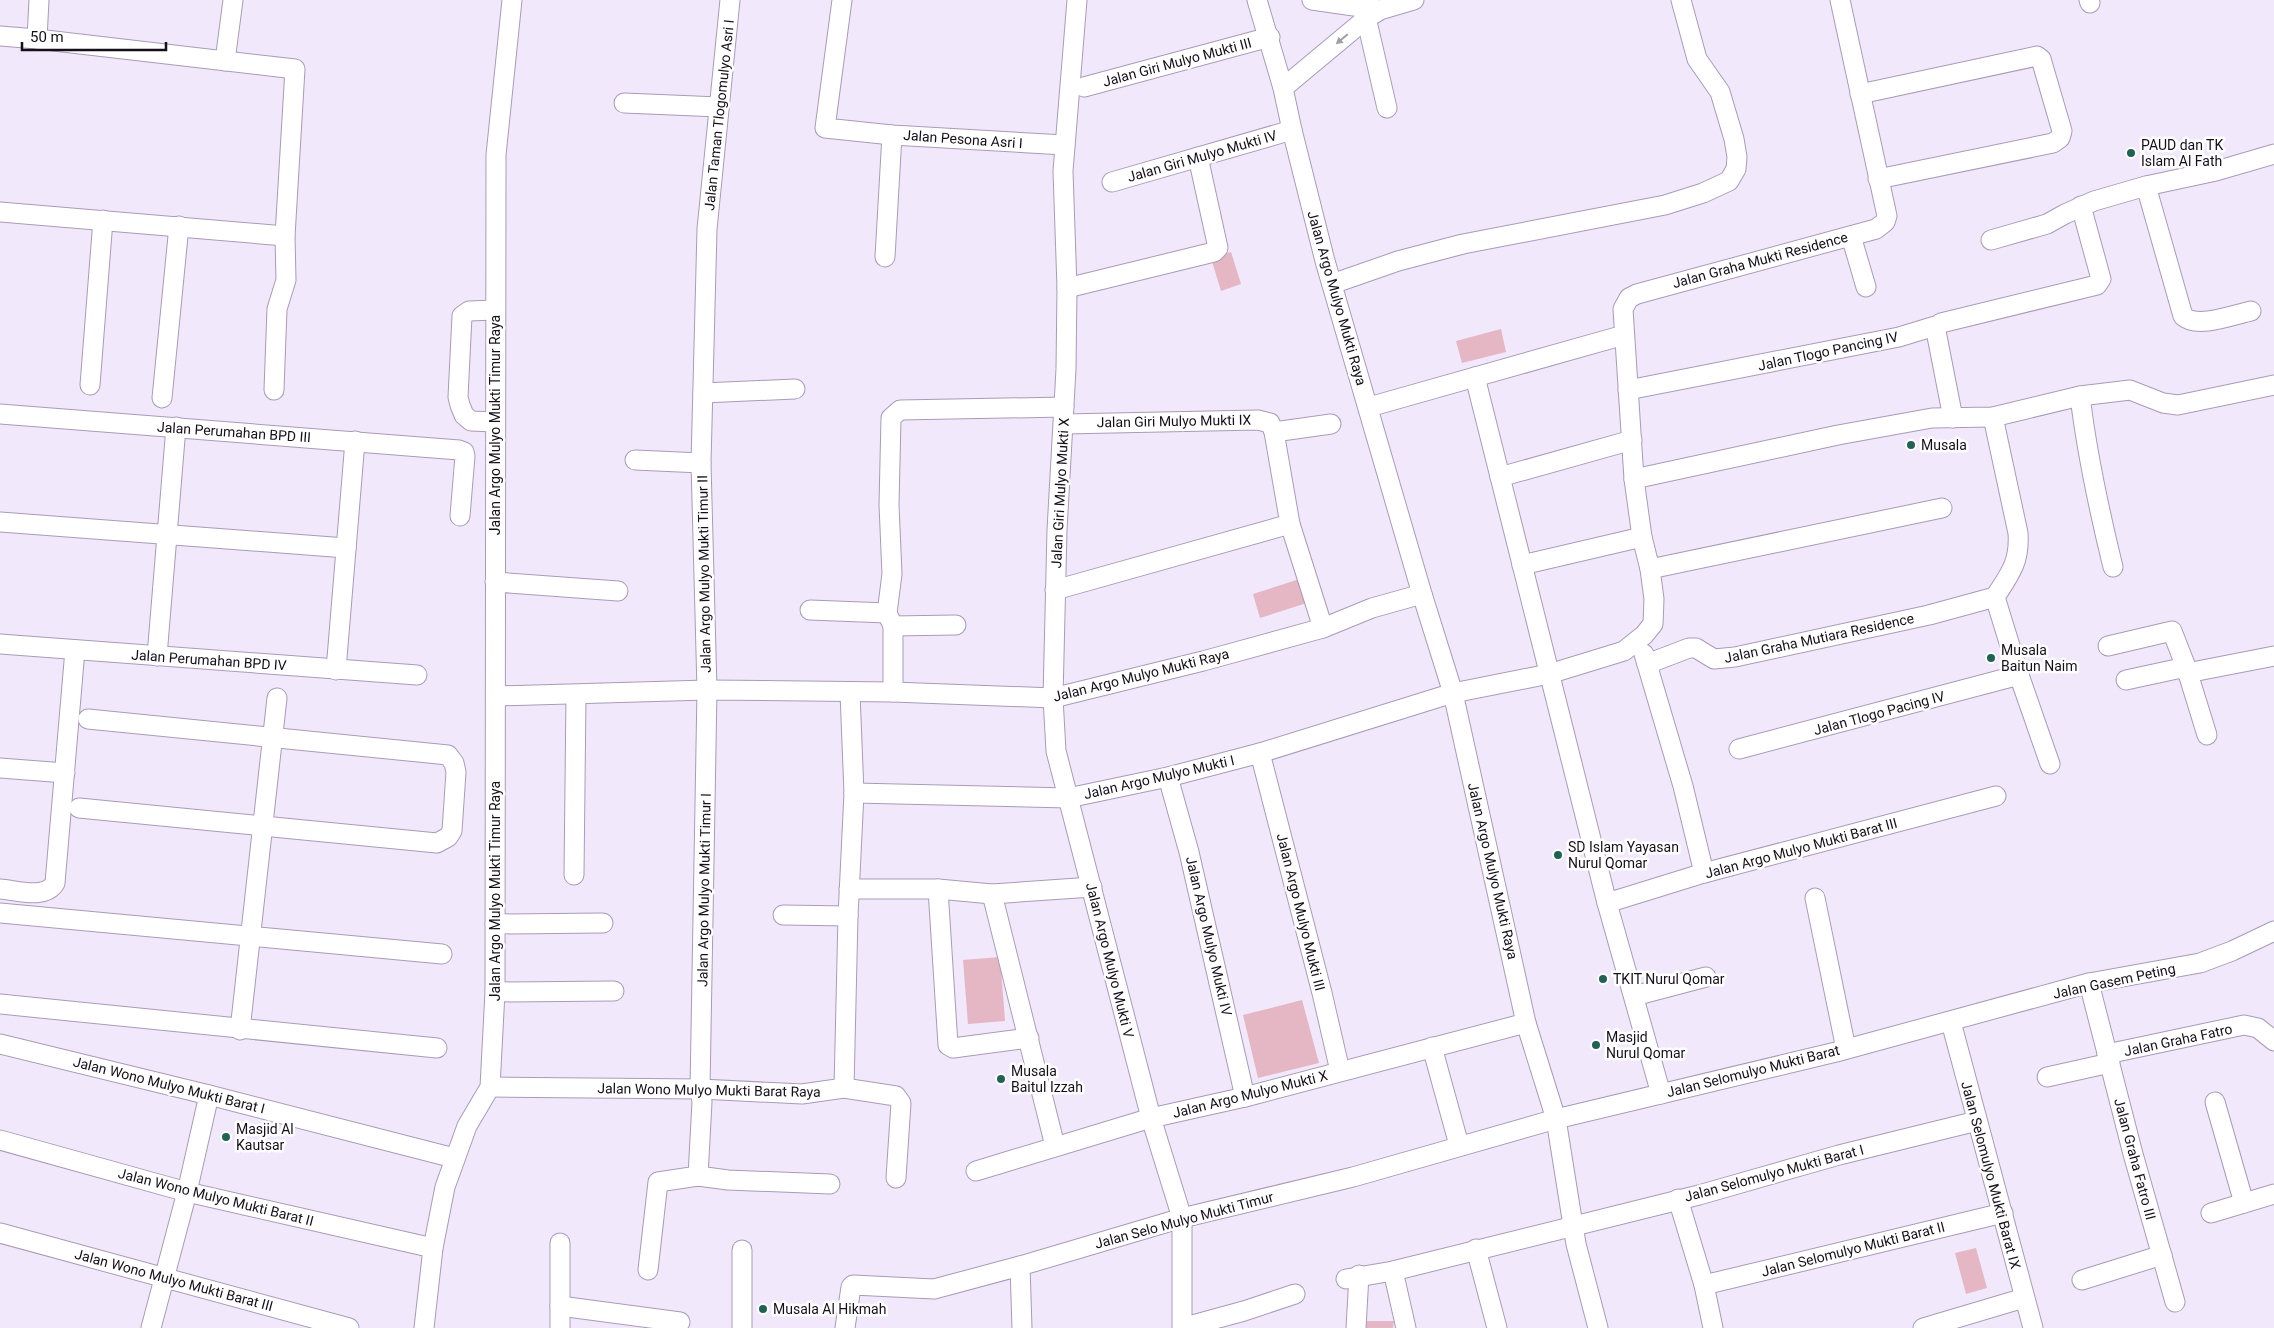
<svg xmlns="http://www.w3.org/2000/svg" width="2274" height="1328" font-family="Roboto,sans-serif">
  <style>
    .green { fill: #e5b6c3 }
    .lines { fill: none; stroke-linecap: round; stroke-linejoin: round }
    .minor-casing { stroke: #a99bb8; stroke-width: 21 }
    .minor { stroke: #fff; stroke-width: 19 }
    .oneway { fill: #a19fa3 }
    .poi-dot { fill: #206354; stroke: #fff; stroke-width: 2 }
    .labels { text-anchor: middle; dominant-baseline: central; stroke-width: 5; stroke-linejoin: round; paint-order: stroke }
    .street-label { font-size: 14px; fill: #150f1a; stroke: #fff }
    .poi-label { font-size: 14px; fill: #150f1a; stroke: #fff; text-anchor: start }
  </style>
  <rect width="100%" height="100%" fill="#f1e8fb"/>
  <g class="green">
    <polygon points="1231,252 1241,284 1221,291 1211,258"/>
    <polygon points="1501,329 1506,352 1462,363 1456,341"/>
    <polygon points="1306,577 1313,601 1260,618 1253,594"/>
    <polygon points="1000,957 1005,1021 968,1024 963,960"/>
    <polygon points="1302,1000 1319,1063 1258,1078 1243,1015"/>
    <polygon points="1976,1248 1987,1288 1966,1294 1955,1253"/>
    <polygon points="1363,1321 1394,1321 1393,1328 1363,1328"/>
  </g>
  <g class="lines">
    <g class="minor-casing">
      <g id="minor">
        <polyline points="842,0 825,128 892,135 1065,145"/>
        <polyline points="1077,0 1063,171 1067,288 1066,369 1057,530 1053,698 1056,751 1151,1118 1182,1218 1182,1328 1244,1311 1295,1294"/>
        <polyline points="1257,0 1283,88 1292,130 1325,261 1422,594 1453,693 1526,1023 1556,1119 1576,1244 1598,1328"/>
        <polyline points="1312,0 1375,9"/>
        <polyline points="1362,0 1387,108"/>
        <polyline points="2089,0 2090,3"/>
        <polyline points="0,36 37,39 295,69 285,236 286,280 277,309 274,390"/>
        <polyline points="37,39 39,0"/>
        <polyline points="225,61 233,0"/>
        <polyline points="1084,87 1270,37"/>
        <polyline points="1283,88 1367,18 1380,10 1414,0"/>
        <polyline points="1860,94 2037,56 2041,59 2062,131 2060,138 2053,143 1878,179"/>
        <polyline points="624,103 719,107"/>
        <polyline points="1112,182 1292,130"/>
        <path d="M2146,186L2183,316C2197,329 2233,315 2251,311"/>
        <polyline points="0,212 285,236"/>
        <polyline points="1851,236 1866,287"/>
        <polyline points="1991,240 2047,224 2065,214 2094,201 2146,186 2216,171 2274,154"/>
        <polyline points="885,257 892,135"/>
        <polyline points="1332,284 1398,261 1463,244 1665,205 1703,193 1729,181 1736,169 1737,157 1734,139 1720,92 1697,59 1681,0"/>
        <polyline points="1067,288 1214,252 1218,248 1198,157"/>
        <polyline points="1941,323 2097,285 2101,279 2081,206"/>
        <polyline points="1475,377 1607,903 1661,1094"/>
        <polyline points="90,385 103,220"/>
        <polyline points="1628,390 1899,337 1935,326 1953,418"/>
        <polyline points="703,393 795,389"/>
        <path d="M2080,396C2087,454 2099,510 2113,567"/>
        <polyline points="162,398 179,226"/>
        <polyline points="1369,407 1624,335"/>
        <polyline points="0,414 459,450 464,452 465,456 460,516"/>
        <path d="M1993,417L2018,533C2020,562 2010,574 1995,597L2019,675L2050,764"/>
        <polyline points="495,422 471,421 464,415 460,405 458,397 462,316 469,311 495,310"/>
        <polyline points="1064,424 1258,420 1270,423 1274,432 1290,524 1323,628"/>
        <polyline points="1274,432 1331,424"/>
        <polyline points="635,460 701,463 707,690 700,1089 702,1102 698,1176 658,1182 648,1270"/>
        <polyline points="701,463 707,229 730,0"/>
        <polyline points="1500,477 1632,440"/>
        <polyline points="1634,479 1838,435 1932,418 1993,417 2080,396 2130,390 2163,403 2178,405 2274,385"/>
        <polyline points="0,522 346,548"/>
        <polyline points="1522,565 1642,537"/>
        <polyline points="1650,569 1942,508"/>
        <polyline points="495,582 618,591"/>
        <polyline points="1055,590 1290,524"/>
        <polyline points="810,610 887,613"/>
        <polyline points="893,626 956,625"/>
        <polyline points="0,644 417,675"/>
        <polyline points="2108,646 2172,631 2186,667 2207,735"/>
        <polyline points="1644,654 1683,786 1704,873"/>
        <polyline points="157,656 176,427"/>
        <polyline points="1647,664 1689,648 1696,648 1714,659 1735,657 1929,615 1995,597"/>
        <polyline points="336,670 355,441"/>
        <polyline points="2187,673 2274,656"/>
        <polyline points="2126,680 2186,667"/>
        <polyline points="893,692 893,626 887,613 892,574 889,505 891,418 900,410 1064,407"/>
        <polyline points="496,696 707,690 893,692 1053,698 1203,661 1323,628 1372,608 1422,594"/>
        <polyline points="1739,749 2019,675"/>
        <polyline points="1260,753 1322,993 1340,1071"/>
        <polyline points="0,768 65,773"/>
        <polyline points="1168,777 1189,852 1245,1097"/>
        <polyline points="854,793 1068,798 1168,777 1260,753 1453,693 1549,674 1624,651 1644,635 1653,624 1654,599 1650,569 1642,537 1634,479 1623,309 1629,298 1637,294 1876,229 1885,222 1887,216 1840,0"/>
        <polyline points="79,808 437,843 448,837 452,831 456,772 454,763 448,755 88,719"/>
        <polyline points="574,875 576,695"/>
        <path d="M0,889C16,890 45,900 55,883L75,650"/>
        <polyline points="849,889 938,889 992,894 1092,887"/>
        <polyline points="938,889 948,1045 953,1048 1029,1038"/>
        <polyline points="992,894 1055,1146"/>
        <polyline points="1815,898 1846,1049"/>
        <polyline points="1607,903 1704,873 1996,796"/>
        <polyline points="0,913 442,954"/>
        <polyline points="783,915 848,916"/>
        <polyline points="495,924 603,923"/>
        <polyline points="2089,983 2133,1154 2175,1302"/>
        <polyline points="495,992 614,991"/>
        <polyline points="1634,996 1706,977"/>
        <polyline points="0,1004 437,1048"/>
        <polyline points="1951,1022 2033,1328"/>
        <polyline points="240,1030 277,698"/>
        <polyline points="0,1044 209,1095 454,1158"/>
        <polyline points="1432,1047 1459,1145"/>
        <polyline points="2107,1054 2244,1025 2258,1028 2274,1041"/>
        <polyline points="2047,1077 2110,1063"/>
        <polyline points="490,1087 700,1089 802,1094 844,1088 848,916 854,793 850,693"/>
        <polyline points="844,1088 896,1096 901,1103 896,1178"/>
        <polyline points="2215,1102 2244,1203"/>
        <polyline points="0,1140 187,1192 433,1248"/>
        <polyline points="976,1171 1151,1118 1245,1097 1526,1023"/>
        <polyline points="698,1176 728,1180 830,1184"/>
        <polyline points="1678,1199 1704,1285 1713,1328"/>
        <polyline points="2211,1213 2274,1194"/>
        <polyline points="0,1233 349,1328"/>
        <polyline points="560,1243 560,1328"/>
        <polyline points="1476,1249 1497,1328"/>
        <polyline points="1020,1266 1022,1328"/>
        <polyline points="1393,1271 1406,1328"/>
        <polyline points="1346,1279 1393,1271 1699,1195 1839,1155 1977,1121"/>
        <polyline points="2082,1280 2162,1255"/>
        <polyline points="1704,1285 2003,1213"/>
        <polyline points="560,1306 680,1322"/>
        <polyline points="151,1328 187,1192 209,1095"/>
        <polyline points="424,1328 433,1248 445,1187 467,1126 490,1087 495,992 496,155 512,0"/>
        <polyline points="742,1328 742,1250"/>
        <polyline points="845,1328 851,1287 853,1285 934,1289 1020,1266 1182,1218 1353,1177 1556,1119 1836,1052 2089,983 2200,963 2232,951 2274,931"/>
        <polyline points="1356,1328 1359,1275"/>
        <polyline points="1923,1328 2024,1298"/>
      </g>
    </g>
    <use href="#minor" class="minor"/>
  </g>
  <defs><path id="oneway-solid" d="M-6-.8H1V-3.2L6.5 0L1 3.2V.8H-6Z" transform="scale(1.25)"/></defs>
  <use class="oneway" href="#oneway-solid" transform="translate(1342 39) rotate(140)"/>
  <g class="poi-dot">
    <circle cx="2131" cy="153" r="5"/>
    <circle cx="1911" cy="445" r="5"/>
    <circle cx="1991" cy="658" r="5"/>
    <circle cx="1558" cy="855" r="5"/>
    <circle cx="1603" cy="979" r="5"/>
    <circle cx="1596" cy="1045" r="5"/>
    <circle cx="1001" cy="1079" r="5"/>
    <circle cx="226" cy="1137" r="5"/>
    <circle cx="763" cy="1309" r="5"/>
  </g>
  <g class="labels">
    <g class="street-label">
      <text transform="translate(1177 62) rotate(-15)">Jalan Giri Mulyo Mukti III</text>
      <text transform="translate(719 115) rotate(-84)">Jalan Taman Tlogomulyo Asri I</text>
      <text transform="translate(963 139) rotate(4)">Jalan Pesona Asri I</text>
      <text transform="translate(1202 156) rotate(-16)">Jalan Giri Mulyo Mukti IV</text>
      <text transform="translate(1760 260) rotate(-15)">Jalan Graha Mukti Residence</text>
      <text transform="translate(1337 298) rotate(74)">Jalan Argo Mulyo Mukti Raya</text>
      <text transform="translate(1828 351) rotate(-12)">Jalan Tlogo Pancing IV</text>
      <text transform="translate(1174 421) rotate(-1)">Jalan Giri Mulyo Mukti IX</text>
      <text transform="translate(495 425) rotate(-90)">Jalan Argo Mulyo Mukti Timur Raya</text>
      <text transform="translate(234 432) rotate(4)">Jalan Perumahan BPD III</text>
      <text transform="translate(1060 493) rotate(-87)">Jalan Giri Mulyo Mukti X</text>
      <text transform="translate(704 574) rotate(-91)">Jalan Argo Mulyo Mukti Timur II</text>
      <text transform="translate(1819 638) rotate(-12)">Jalan Graha Mutiara Residence</text>
      <text transform="translate(209 660) rotate(4)">Jalan Perumahan BPD IV</text>
      <text transform="translate(1141 675) rotate(-14)">Jalan Argo Mulyo Mukti Raya</text>
      <text transform="translate(1879 713) rotate(-15)">Jalan Tlogo Pacing IV</text>
      <text transform="translate(1159 777) rotate(-13)">Jalan Argo Mulyo Mukti I</text>
      <text transform="translate(1801 848) rotate(-15)">Jalan Argo Mulyo Mukti Barat III</text>
      <text transform="translate(1493 871) rotate(77)">Jalan Argo Mulyo Mukti Raya</text>
      <text transform="translate(704 890) rotate(-89)">Jalan Argo Mulyo Mukti Timur I</text>
      <text transform="translate(495 891) rotate(-90)">Jalan Argo Mulyo Mukti Timur Raya</text>
      <text transform="translate(1301 912) rotate(76)">Jalan Argo Mulyo Mukti III</text>
      <text transform="translate(1209 936) rotate(77)">Jalan Argo Mulyo Mukti IV</text>
      <text transform="translate(1110 960) rotate(76)">Jalan Argo Mulyo Mukti V</text>
      <text transform="translate(2114 981) rotate(-12)">Jalan Gasem Peting</text>
      <text transform="translate(2178 1040) rotate(-12)">Jalan Graha Fatro</text>
      <text transform="translate(1753 1071) rotate(-14)">Jalan Selomulyo Mukti Barat</text>
      <text transform="translate(169 1085) rotate(14)">Jalan Wono Mulyo Mukti Barat I</text>
      <text transform="translate(709 1090) rotate(1)">Jalan Wono Mulyo Mukti Barat Raya</text>
      <text transform="translate(1250 1094) rotate(-14)">Jalan Argo Mulyo Mukti X</text>
      <text transform="translate(2135 1159) rotate(75)">Jalan Graha Fatro III</text>
      <text transform="translate(1774 1173) rotate(-15)">Jalan Selomulyo Mukti Barat I</text>
      <text transform="translate(1991 1175) rotate(75)">Jalan Selomulyo Mukti Barat IX</text>
      <text transform="translate(216 1197) rotate(14)">Jalan Wono Mulyo Mukti Barat II</text>
      <text transform="translate(1184 1220) rotate(-15)">Jalan Selo Mulyo Mukti Timur</text>
      <text transform="translate(1853 1249) rotate(-14)">Jalan Selomulyo Mukti Barat II</text>
      <text transform="translate(174 1280) rotate(15)">Jalan Wono Mulyo Mukti Barat III</text>
    </g>
    <g class="poi-label">
      <text x="2141" y="145">PAUD dan TK<tspan x="2141" dy="16">Islam Al Fath</tspan></text>
      <text x="1921" y="445">Musala</text>
      <text x="2001" y="650">Musala<tspan x="2001" dy="16">Baitun Naim</tspan></text>
      <text x="1568" y="847">SD Islam Yayasan<tspan x="1568" dy="16">Nurul Qomar</tspan></text>
      <text x="1613" y="979">TKIT Nurul Qomar</text>
      <text x="1606" y="1037">Masjid<tspan x="1606" dy="16">Nurul Qomar</tspan></text>
      <text x="1011" y="1071">Musala<tspan x="1011" dy="16">Baitul Izzah</tspan></text>
      <text x="236" y="1129">Masjid Al<tspan x="236" dy="16">Kautsar</tspan></text>
      <text x="773" y="1309">Musala Al Hikmah</text>
    </g>
  </g>
  <path d="M22 42v8h144v-8" fill="none" stroke="#150f1a" stroke-width="2.5"/>
  <text x="30" y="42" font-size="15" fill="#150f1a" stroke="#ffffff" stroke-width="4" paint-order="stroke">50 m</text>
</svg>
